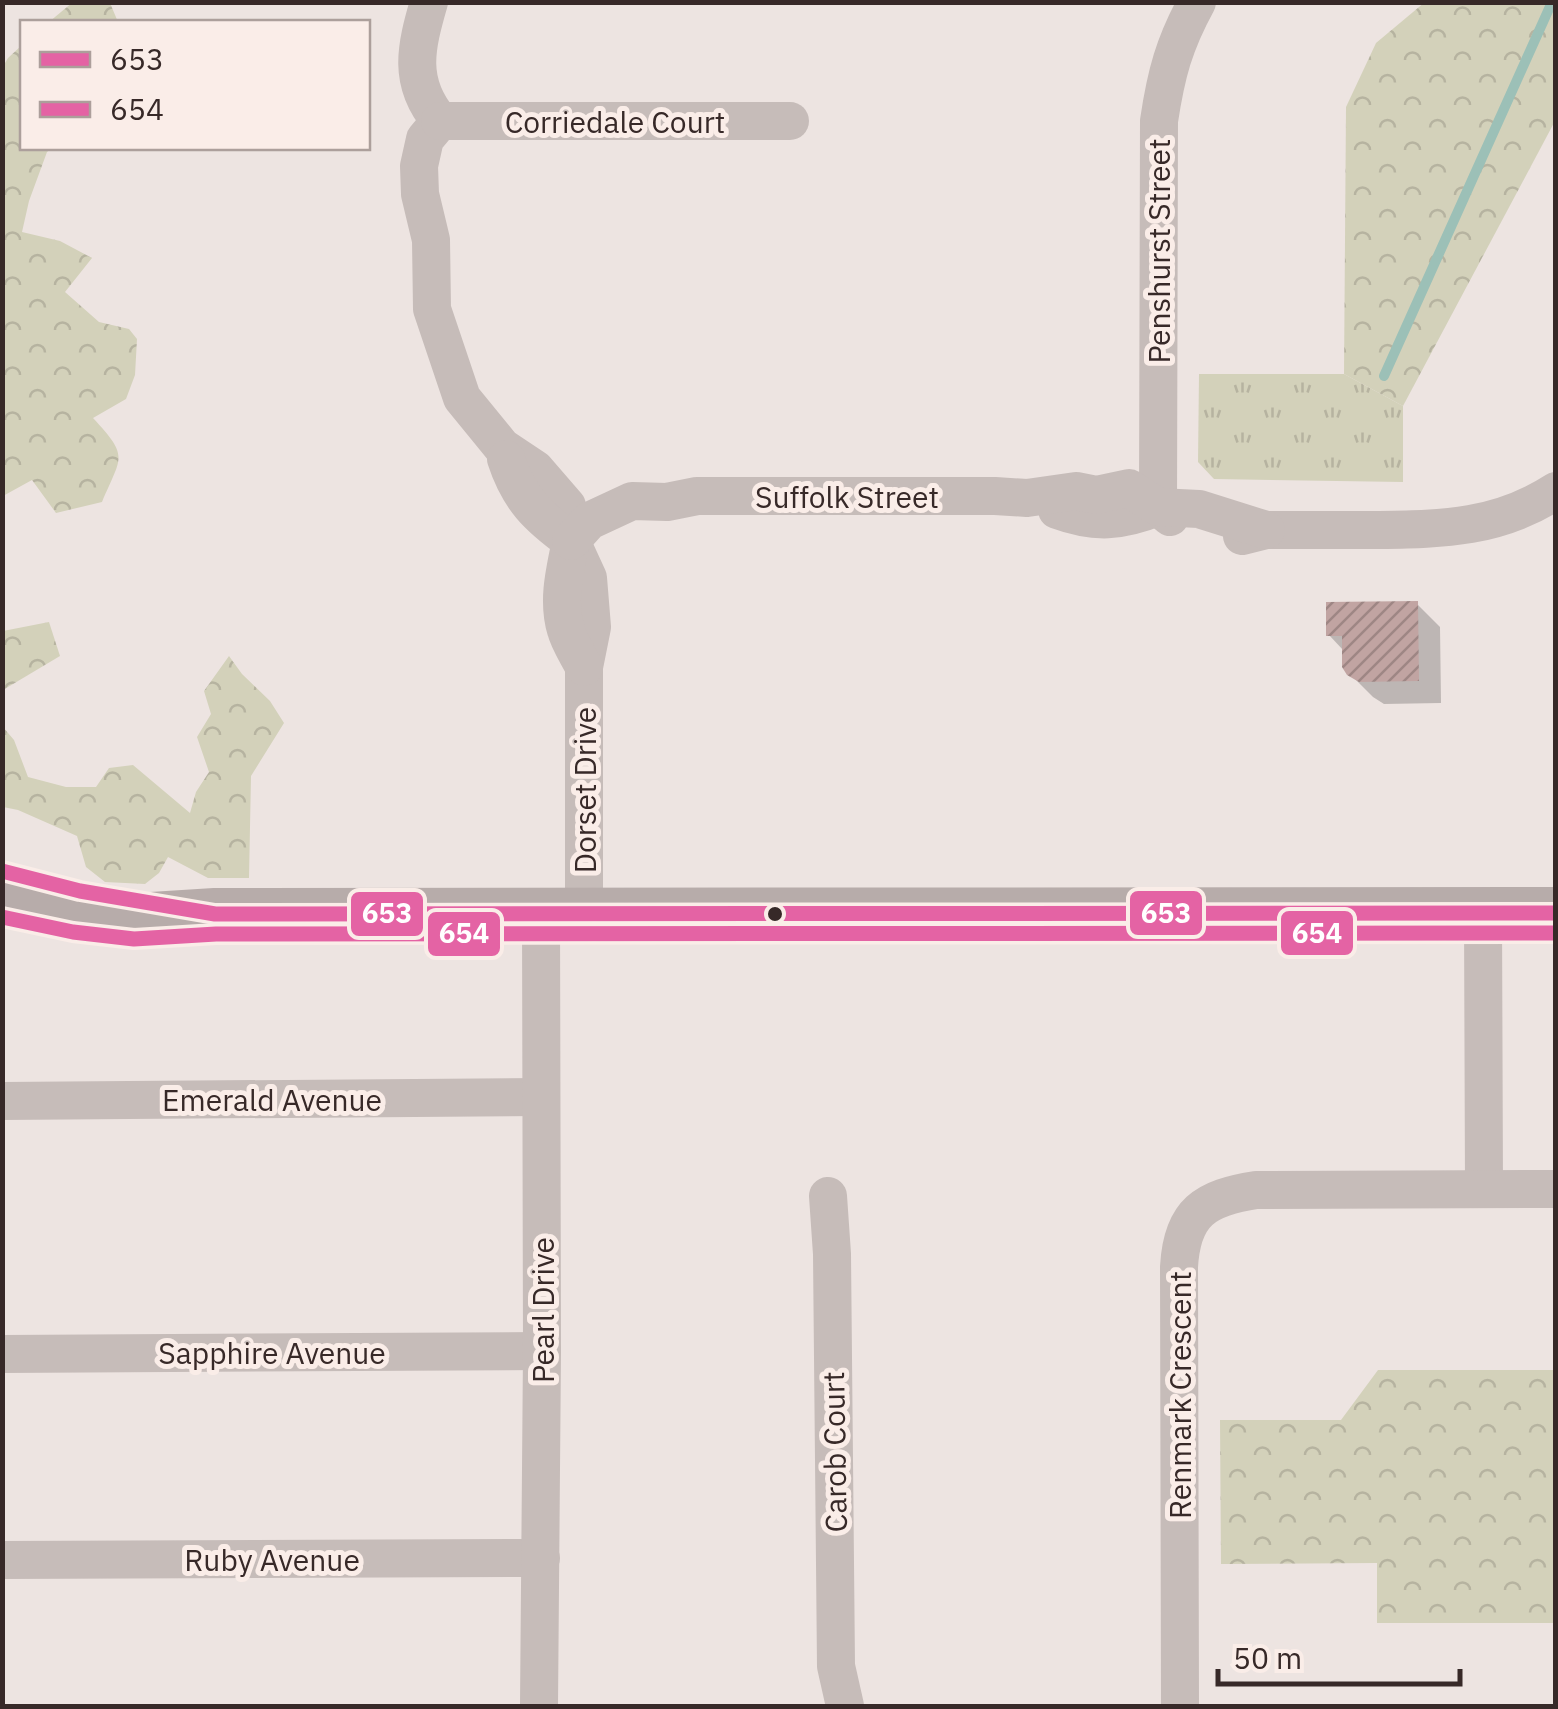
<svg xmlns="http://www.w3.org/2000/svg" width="1558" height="1709" font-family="'IBM Plex Sans',sans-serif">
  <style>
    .grass { fill: url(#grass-tufts) }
    .forest { fill: url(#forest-crowns) }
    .shadow { fill: #0003 }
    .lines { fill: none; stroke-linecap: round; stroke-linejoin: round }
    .stream { stroke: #9cc0b7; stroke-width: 10 }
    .building { fill: url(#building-hatch) }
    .street { stroke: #c6bcb9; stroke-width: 38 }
    .secondary { stroke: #b7acaa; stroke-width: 52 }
    .bus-1-casing { stroke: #faede8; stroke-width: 22 }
    .bus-2-casing { stroke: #faede8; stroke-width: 22 }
    .bus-1 { stroke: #e463a4; stroke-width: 15 }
    .bus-2 { stroke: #e463a4; stroke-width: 15 }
    .bus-dot { fill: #372928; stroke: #faede8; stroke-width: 4 }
    .labels { text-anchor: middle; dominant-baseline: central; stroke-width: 10; stroke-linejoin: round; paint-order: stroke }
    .street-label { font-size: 30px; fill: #372928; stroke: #faede8 }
    .line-badge { stroke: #faede8; stroke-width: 4 }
    .badge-label { font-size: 28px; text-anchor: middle; font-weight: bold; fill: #fff }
  </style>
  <defs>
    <pattern id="grass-tufts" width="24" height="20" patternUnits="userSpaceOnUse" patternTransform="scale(2.5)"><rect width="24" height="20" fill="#d3d1ba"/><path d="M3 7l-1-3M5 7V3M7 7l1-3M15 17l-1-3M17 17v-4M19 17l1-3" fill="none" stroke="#b6b3a0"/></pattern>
    <pattern id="forest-crowns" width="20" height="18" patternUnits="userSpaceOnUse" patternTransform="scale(2.5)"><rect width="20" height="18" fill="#d3d1ba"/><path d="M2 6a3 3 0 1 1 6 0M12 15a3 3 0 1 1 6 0" fill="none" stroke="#b6b3a0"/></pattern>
    <pattern id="building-hatch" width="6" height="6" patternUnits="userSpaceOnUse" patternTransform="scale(2.5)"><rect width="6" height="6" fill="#c1a4a2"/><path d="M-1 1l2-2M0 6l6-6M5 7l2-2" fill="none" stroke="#9e8684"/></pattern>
  </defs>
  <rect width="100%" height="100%" fill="#ede4e1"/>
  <polygon class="grass" points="1199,374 1344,374 1403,406 1403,482 1214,479 1198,462"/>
  <g class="forest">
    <polygon points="73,2 110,3 118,22 49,22"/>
    <polygon points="1425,2 1555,3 1555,121 1403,406 1344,374 1346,107 1376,43"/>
    <path d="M22,45V148H52L47,152L29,201L22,232L60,241L92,258L65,292L99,322L129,329L137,339L135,375L126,399L93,418C129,457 122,455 102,502L56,513L32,480L3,496L2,68L8,58Z"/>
    <polygon points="49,622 60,656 3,690 3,631"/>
    <polygon points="229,656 242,674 270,701 284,723 251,776 249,878 208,878 168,857 159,873 145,884 105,882 86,867 77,836 18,810 3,807 3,727 14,740 28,777 66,787 96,787 109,768 133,765 190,813 196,792 209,772 197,737 211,714 204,691"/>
    <polygon points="1378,1370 1555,1370 1555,1623 1377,1623 1377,1563 1221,1564 1220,1420 1341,1420"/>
  </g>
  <polygon class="shadow" points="1417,604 1440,627 1441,703 1384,704 1373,697 1349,673 1344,651 1329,635"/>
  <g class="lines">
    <polyline class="stream" points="1384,376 1552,2"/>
  </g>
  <polygon class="building" points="1418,601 1419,681 1359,682 1347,675 1342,667 1342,636 1326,636 1326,602"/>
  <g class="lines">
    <g class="street">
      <path d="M429,2C416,47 407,82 440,121L425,139L419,166L420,194L431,240L432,309L462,398L502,447L535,469L567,506L571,541L588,578L592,627L584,667V914"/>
      <polyline points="440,121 790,121"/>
      <path d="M506,459C519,499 538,517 571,541C565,570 557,601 566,630C569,642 578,655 584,667"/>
      <path d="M1158,507L1159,121C1166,74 1174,44 1197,2"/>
      <path d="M1057,510C1095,524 1121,522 1158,507L1170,517"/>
      <path d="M1242,536L1266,530C1302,530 1339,530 1375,530C1442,529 1497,529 1556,491"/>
      <polyline points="571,541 589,521 632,501 667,502 697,496 995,496 1027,498 1076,491 1096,495 1129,488 1158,507 1199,509 1266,530"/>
      <polyline points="1483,913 1484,1187"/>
      <polyline points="2,1101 541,1097"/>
      <polyline points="828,1196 832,1254 836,1666 845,1706"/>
      <polyline points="2,1354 542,1351"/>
      <polyline points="2,1560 541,1558"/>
      <polyline points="539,1706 542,1351 541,914"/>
      <path d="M1180,1706L1179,1267C1182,1212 1205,1198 1256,1190L1556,1189"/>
    </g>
    <polyline class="secondary" points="2,897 77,912 136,919 215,914 1556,913"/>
    <g class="bus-1-casing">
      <polyline id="bus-1" points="2,871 80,891 215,914 1556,913"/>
    </g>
    <g class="bus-2-casing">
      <polyline id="bus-2" points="2,917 73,932 134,939 216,934 1556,933"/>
    </g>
    <use href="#bus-1" class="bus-1"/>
    <use href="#bus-2" class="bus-2"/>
  </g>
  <circle class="bus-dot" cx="775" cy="914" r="9"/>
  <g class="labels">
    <g class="street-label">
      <text x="615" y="121">Corriedale Court</text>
      <text transform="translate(1158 251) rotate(-90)">Penshurst Street</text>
      <text x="847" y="496">Suffolk Street</text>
      <text transform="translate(584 790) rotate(-90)">Dorset Drive</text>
      <text x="272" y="1099">Emerald Avenue</text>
      <text transform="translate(542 1310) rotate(-90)">Pearl Drive</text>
      <text x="272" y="1352">Sapphire Avenue</text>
      <text transform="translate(1179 1395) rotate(-90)">Renmark Crescent</text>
      <text transform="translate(834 1452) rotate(-91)">Carob Court</text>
      <text x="272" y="1559">Ruby Avenue</text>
    </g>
  </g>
  <g class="line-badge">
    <rect x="1128" y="889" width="76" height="48" rx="10" fill="#e463a4"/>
    <rect x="349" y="890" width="76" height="48" rx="10" fill="#e463a4"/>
    <rect x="1279" y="909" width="76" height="48" rx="10" fill="#e463a4"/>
    <rect x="426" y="910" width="76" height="48" rx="10" fill="#e463a4"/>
  </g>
  <g class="badge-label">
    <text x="1166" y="923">653</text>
    <text x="387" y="923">653</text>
    <text x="1317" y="943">654</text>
    <text x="464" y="943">654</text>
  </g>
  <rect width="1558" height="1709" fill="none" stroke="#372928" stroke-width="10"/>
  <rect x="20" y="20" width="350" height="130" fill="#faede8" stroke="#ac9f9b" stroke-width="2.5"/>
  <rect x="40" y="52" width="50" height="15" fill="#e463a4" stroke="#ac9f9b" stroke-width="2.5"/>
  <text x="110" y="70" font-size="30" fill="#372928">653</text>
  <rect x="40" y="102" width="50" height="15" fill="#e463a4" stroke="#ac9f9b" stroke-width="2.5"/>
  <text x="110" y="120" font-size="30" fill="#372928">654</text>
  <path d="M1218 1669v15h242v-15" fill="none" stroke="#372928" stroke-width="5"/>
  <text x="1233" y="1669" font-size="30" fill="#372928" stroke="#faede8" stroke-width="8" paint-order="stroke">50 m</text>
</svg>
